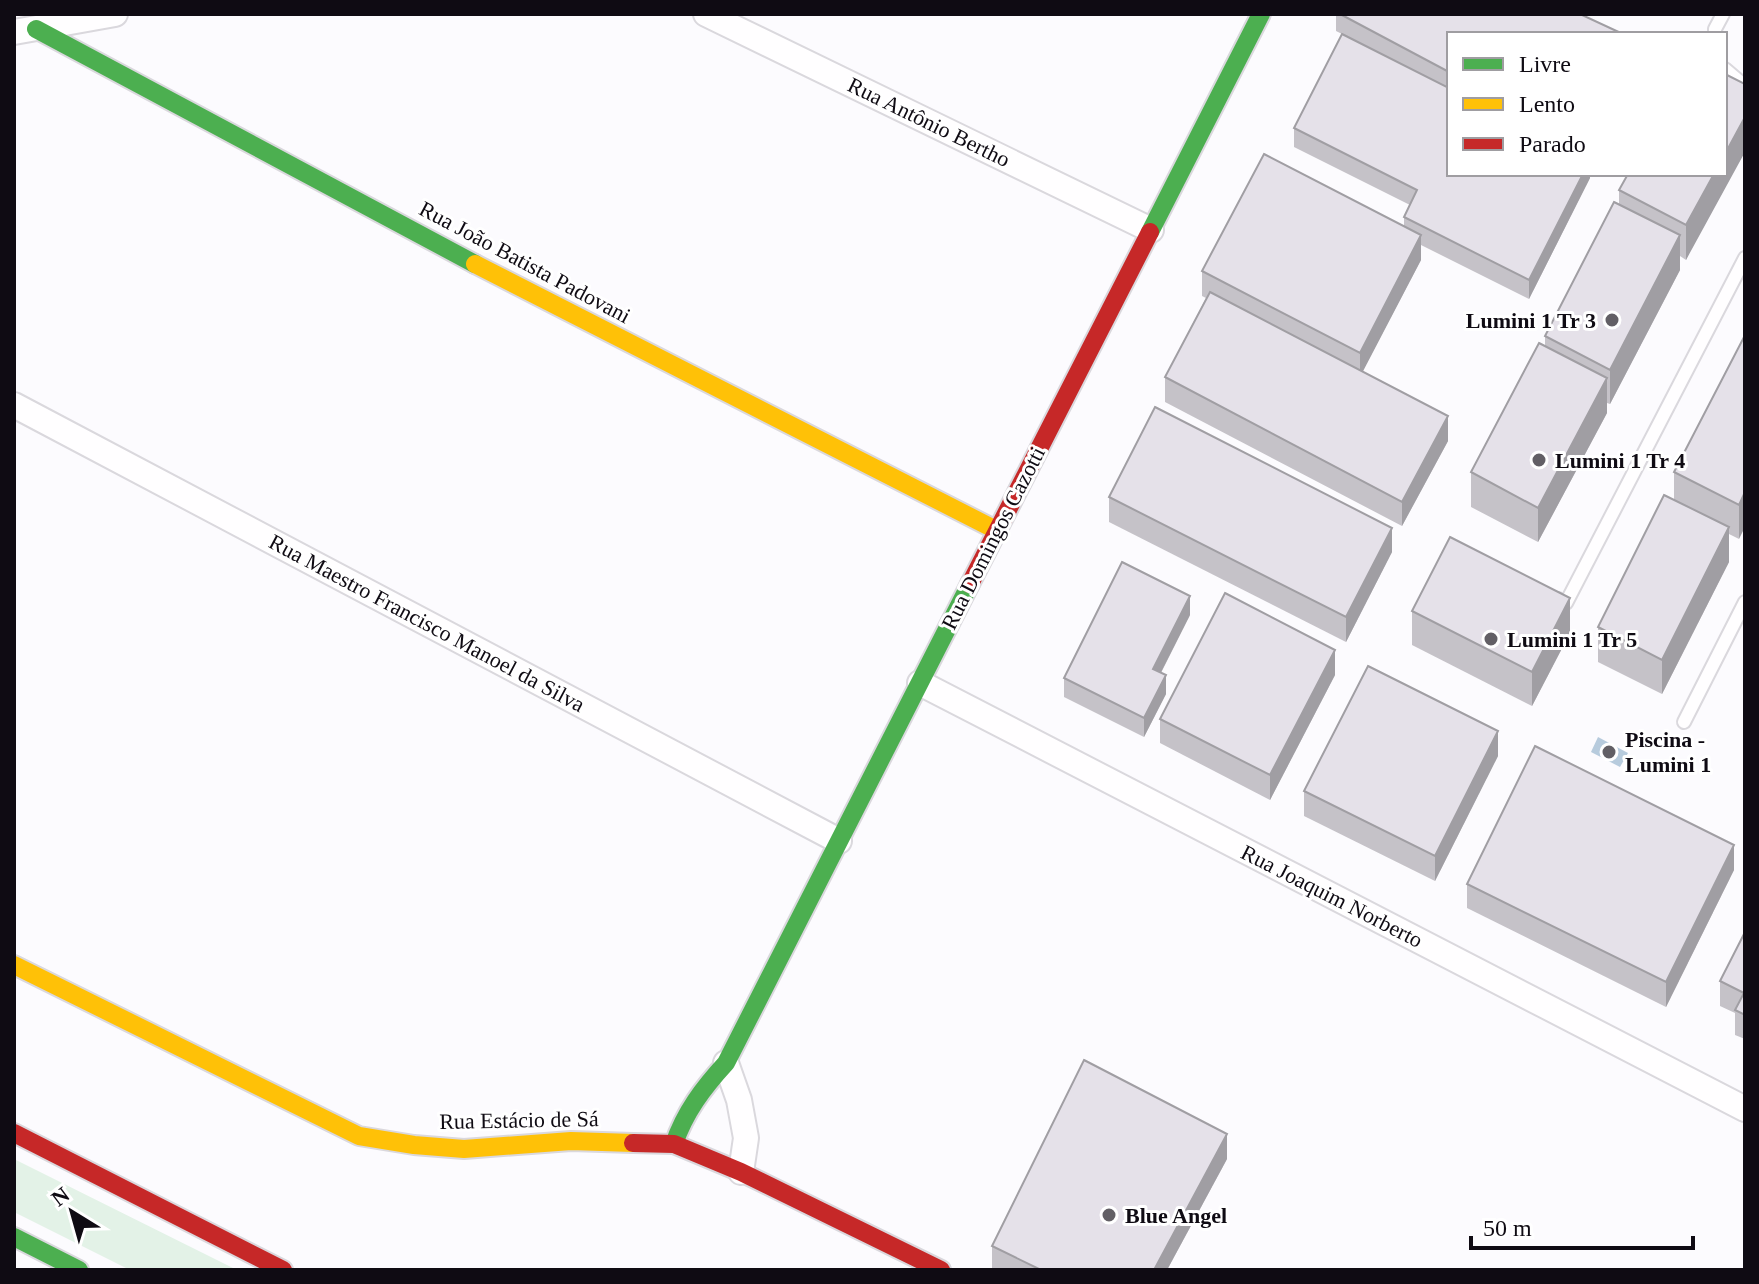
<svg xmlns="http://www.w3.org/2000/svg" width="1759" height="1284" font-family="Georgia,serif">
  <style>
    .green { fill: #e3f2e7 }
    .water { fill: #b7cbdd }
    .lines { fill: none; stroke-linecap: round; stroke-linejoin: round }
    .lane-casing { stroke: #dad8dd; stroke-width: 16 }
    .street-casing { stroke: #dad8dd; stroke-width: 28 }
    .fast-casing { stroke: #dad8dd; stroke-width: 22 }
    .slow-casing { stroke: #dad8dd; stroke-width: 22 }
    .jam-casing { stroke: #dad8dd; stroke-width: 22 }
    .lane { stroke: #fffeff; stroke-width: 12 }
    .street { stroke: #fffeff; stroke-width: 24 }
    .fast { stroke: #4caf50; stroke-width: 18 }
    .slow { stroke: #ffc107; stroke-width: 18 }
    .jam { stroke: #c62828; stroke-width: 18 }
    .wall { fill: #c5c2c8 }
    .shaded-wall { fill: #a09ea3 }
    .building { fill: #e5e1e9; stroke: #a09ea3; stroke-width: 2 }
    .poi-dot { fill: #625f65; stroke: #fff; stroke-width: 3 }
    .labels { text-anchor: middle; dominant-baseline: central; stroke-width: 6; stroke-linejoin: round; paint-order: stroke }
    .street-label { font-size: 22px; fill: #0f0b13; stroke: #fff }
    .poi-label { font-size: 22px; font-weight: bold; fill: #0f0b13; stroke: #fff; text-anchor: start }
  </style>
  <rect width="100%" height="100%" fill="#fcfbfe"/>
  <polygon class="green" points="14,1159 237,1270 130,1270 14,1212"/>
  <polygon class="water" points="1598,737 1628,753 1620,767 1591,752"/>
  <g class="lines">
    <g class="lane-casing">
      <g id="lane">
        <polyline points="1715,34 1715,29 1723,14"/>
        <polyline points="1725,69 1745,86"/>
        <polyline points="1558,599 1566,603 1745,258"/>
        <polyline points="1684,722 1745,602"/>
      </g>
    </g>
    <g class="street-casing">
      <g id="street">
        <polyline points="706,14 1151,230"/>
        <polyline points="14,32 115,14"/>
        <polyline points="14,405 839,841"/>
        <polyline points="920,683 1745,1109"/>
        <polyline points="726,1063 739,1100 746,1138 741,1172"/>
      </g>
    </g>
    <g class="fast-casing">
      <g id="fast">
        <polyline points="36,29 475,264"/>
        <polyline points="1150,232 1261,14"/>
        <path d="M674,1144C685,1112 703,1088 726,1063L970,584"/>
        <polyline points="14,1237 79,1270"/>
      </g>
    </g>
    <g class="slow-casing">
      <g id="slow">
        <polyline points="475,264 996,530"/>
        <polyline points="14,965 359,1136 414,1145 464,1149 571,1141 633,1143"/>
      </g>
    </g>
    <g class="jam-casing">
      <g id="jam">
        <polyline points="970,584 1150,232"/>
        <polyline points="14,1133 283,1270"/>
        <polyline points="633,1143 674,1144 741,1172 941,1270"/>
      </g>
    </g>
    <use href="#lane" class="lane"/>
    <use href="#street" class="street"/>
    <use href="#fast" class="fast"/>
    <use href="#slow" class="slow"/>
    <use href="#jam" class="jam"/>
  </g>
  <g class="wall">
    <polygon points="1336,14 1580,14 1449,34 1449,174 1590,174 1590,178 1529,299 1421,245 1421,260 1362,372 1448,441 1402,526 1165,402 1165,377 1206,298 1202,296 1202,271 1404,226 1404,217 1410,205 1294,147 1294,128 1342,34 1336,31"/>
    <polygon points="1725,174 1686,260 1680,256 1680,270 1610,404 1607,403 1607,413 1538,542 1471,507 1471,472 1545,346 1545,336 1619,204 1619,190"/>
    <polygon points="1744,337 1739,539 1729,534 1729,562 1662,694 1598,662 1598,627 1674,500 1674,472"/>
    <polygon points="1109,497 1392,552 1346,642 1109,522"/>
    <polygon points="1412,611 1570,633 1532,706 1412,645"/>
    <polygon points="1190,615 1161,673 1166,694 1144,737 1064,697 1064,678"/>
    <polygon points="1335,675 1270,800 1160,743 1160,719"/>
    <polygon points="1498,756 1435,881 1304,816 1304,791"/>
    <polygon points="1734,870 1666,1007 1467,908 1467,884"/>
    <polygon points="1745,932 1745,1039 1735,1035 1735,1013 1720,1006 1720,981"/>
    <polygon points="1227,1159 1167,1270 992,1270 992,1246"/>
  </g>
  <g class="shaded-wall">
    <polygon points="1745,117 1745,152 1686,260 1686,225 1714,174 1725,174 1725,154"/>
    <polygon points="1583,174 1590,174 1590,178 1529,299 1529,280"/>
    <polygon points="1421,235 1421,260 1360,377 1360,353"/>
    <polygon points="1680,235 1680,270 1610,404 1610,370"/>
    <polygon points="1607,378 1607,413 1538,542 1538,508"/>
    <polygon points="1448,416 1448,441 1402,526 1402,502"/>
    <polygon points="1745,492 1745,527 1739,539 1739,505"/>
    <polygon points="1729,527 1729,562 1662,694 1662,660"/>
    <polygon points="1392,528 1392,552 1346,642 1346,617"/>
    <polygon points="1190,596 1190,615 1153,688 1153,669"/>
    <polygon points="1570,598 1570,633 1532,706 1532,672"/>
    <polygon points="1335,650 1335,675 1270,800 1270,775"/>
    <polygon points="1166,675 1166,694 1144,737 1144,718"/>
    <polygon points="1498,731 1498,756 1435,881 1435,856"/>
    <polygon points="1734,845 1734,870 1666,1007 1666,982"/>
    <polygon points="1227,1134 1227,1159 1167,1270 1154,1270"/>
  </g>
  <g class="building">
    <polygon points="1340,14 1580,14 1623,34 1449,34 1449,72"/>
    <polygon points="1342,34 1449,88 1449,174 1583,174 1529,280 1404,217 1417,190 1294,128"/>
    <polygon points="1725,74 1745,84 1745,117 1725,154"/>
    <polygon points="1264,154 1421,235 1360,353 1202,271"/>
    <polygon points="1628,174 1714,174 1686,225 1619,190"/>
    <polygon points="1614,202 1680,235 1610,370 1545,336"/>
    <polygon points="1210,292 1448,416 1402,502 1165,377"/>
    <polygon points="1744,337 1745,337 1745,492 1739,505 1674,472"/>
    <polygon points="1539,343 1607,378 1538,508 1471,472"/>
    <polygon points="1155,407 1392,528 1346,617 1109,497"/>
    <polygon points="1664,495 1729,527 1662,660 1598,627"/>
    <polygon points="1450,537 1570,598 1532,672 1412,611"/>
    <polygon points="1122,562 1190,596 1153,669 1166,675 1144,718 1064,678"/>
    <polygon points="1225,593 1335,650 1270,775 1160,719"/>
    <polygon points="1368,666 1498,731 1435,856 1304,791"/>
    <polygon points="1535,746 1734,845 1666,982 1467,884"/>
    <polygon points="1745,932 1745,1015 1735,1010 1744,993 1720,981"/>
    <polygon points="1084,1060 1227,1134 1154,1270 1041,1270 992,1246"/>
  </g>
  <g class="poi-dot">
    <circle cx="1612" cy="320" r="8"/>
    <circle cx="1539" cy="460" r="8"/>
    <circle cx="1491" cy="639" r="8"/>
    <circle cx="1609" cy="752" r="8"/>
    <circle cx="1109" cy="1215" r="8"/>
  </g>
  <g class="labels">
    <g class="street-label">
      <text transform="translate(929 122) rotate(26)">Rua Antônio Bertho</text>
      <text transform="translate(525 262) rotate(28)">Rua João Batista Padovani</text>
      <text transform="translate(993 538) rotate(-63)">Rua Domingos Cazotti</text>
      <text transform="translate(427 623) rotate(28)">Rua Maestro Francisco Manoel da Silva</text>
      <text transform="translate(1332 896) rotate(27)">Rua Joaquim Norberto</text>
      <text transform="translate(519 1120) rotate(-1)">Rua Estácio de Sá</text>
    </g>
    <g class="poi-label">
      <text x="1596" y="320" text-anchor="end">Lumini 1 Tr 3</text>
      <text x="1555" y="460">Lumini 1 Tr 4</text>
      <text x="1507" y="639">Lumini 1 Tr 5</text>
      <text x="1625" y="739">Piscina -<tspan x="1625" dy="25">Lumini 1</tspan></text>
      <text x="1125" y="1215">Blue Angel</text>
    </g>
  </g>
  <rect width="1759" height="1284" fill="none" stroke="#0f0b13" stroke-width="32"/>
  <rect x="1447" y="32" width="280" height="144" fill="#ffffff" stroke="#9f9da1" stroke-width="2"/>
  <rect x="1463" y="58" width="40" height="12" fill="#4caf50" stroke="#9f9da1" stroke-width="2"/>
  <text x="1519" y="72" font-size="24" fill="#0f0b13">Livre</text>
  <rect x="1463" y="98" width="40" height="12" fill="#ffc107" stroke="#9f9da1" stroke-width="2"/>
  <text x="1519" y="112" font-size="24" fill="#0f0b13">Lento</text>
  <rect x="1463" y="138" width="40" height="12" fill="#c62828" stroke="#9f9da1" stroke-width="2"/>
  <text x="1519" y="152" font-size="24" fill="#0f0b13">Parado</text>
  <g transform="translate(72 1212) rotate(323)" stroke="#ffffff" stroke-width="6" paint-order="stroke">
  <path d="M0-6L14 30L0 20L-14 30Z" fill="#0f0b13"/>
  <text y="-12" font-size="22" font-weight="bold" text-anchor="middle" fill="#0f0b13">N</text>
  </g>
  <path d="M1471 1236v12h222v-12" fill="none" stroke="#0f0b13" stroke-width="4"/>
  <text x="1483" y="1236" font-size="24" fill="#0f0b13" stroke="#ffffff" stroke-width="6" paint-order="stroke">50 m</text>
</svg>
